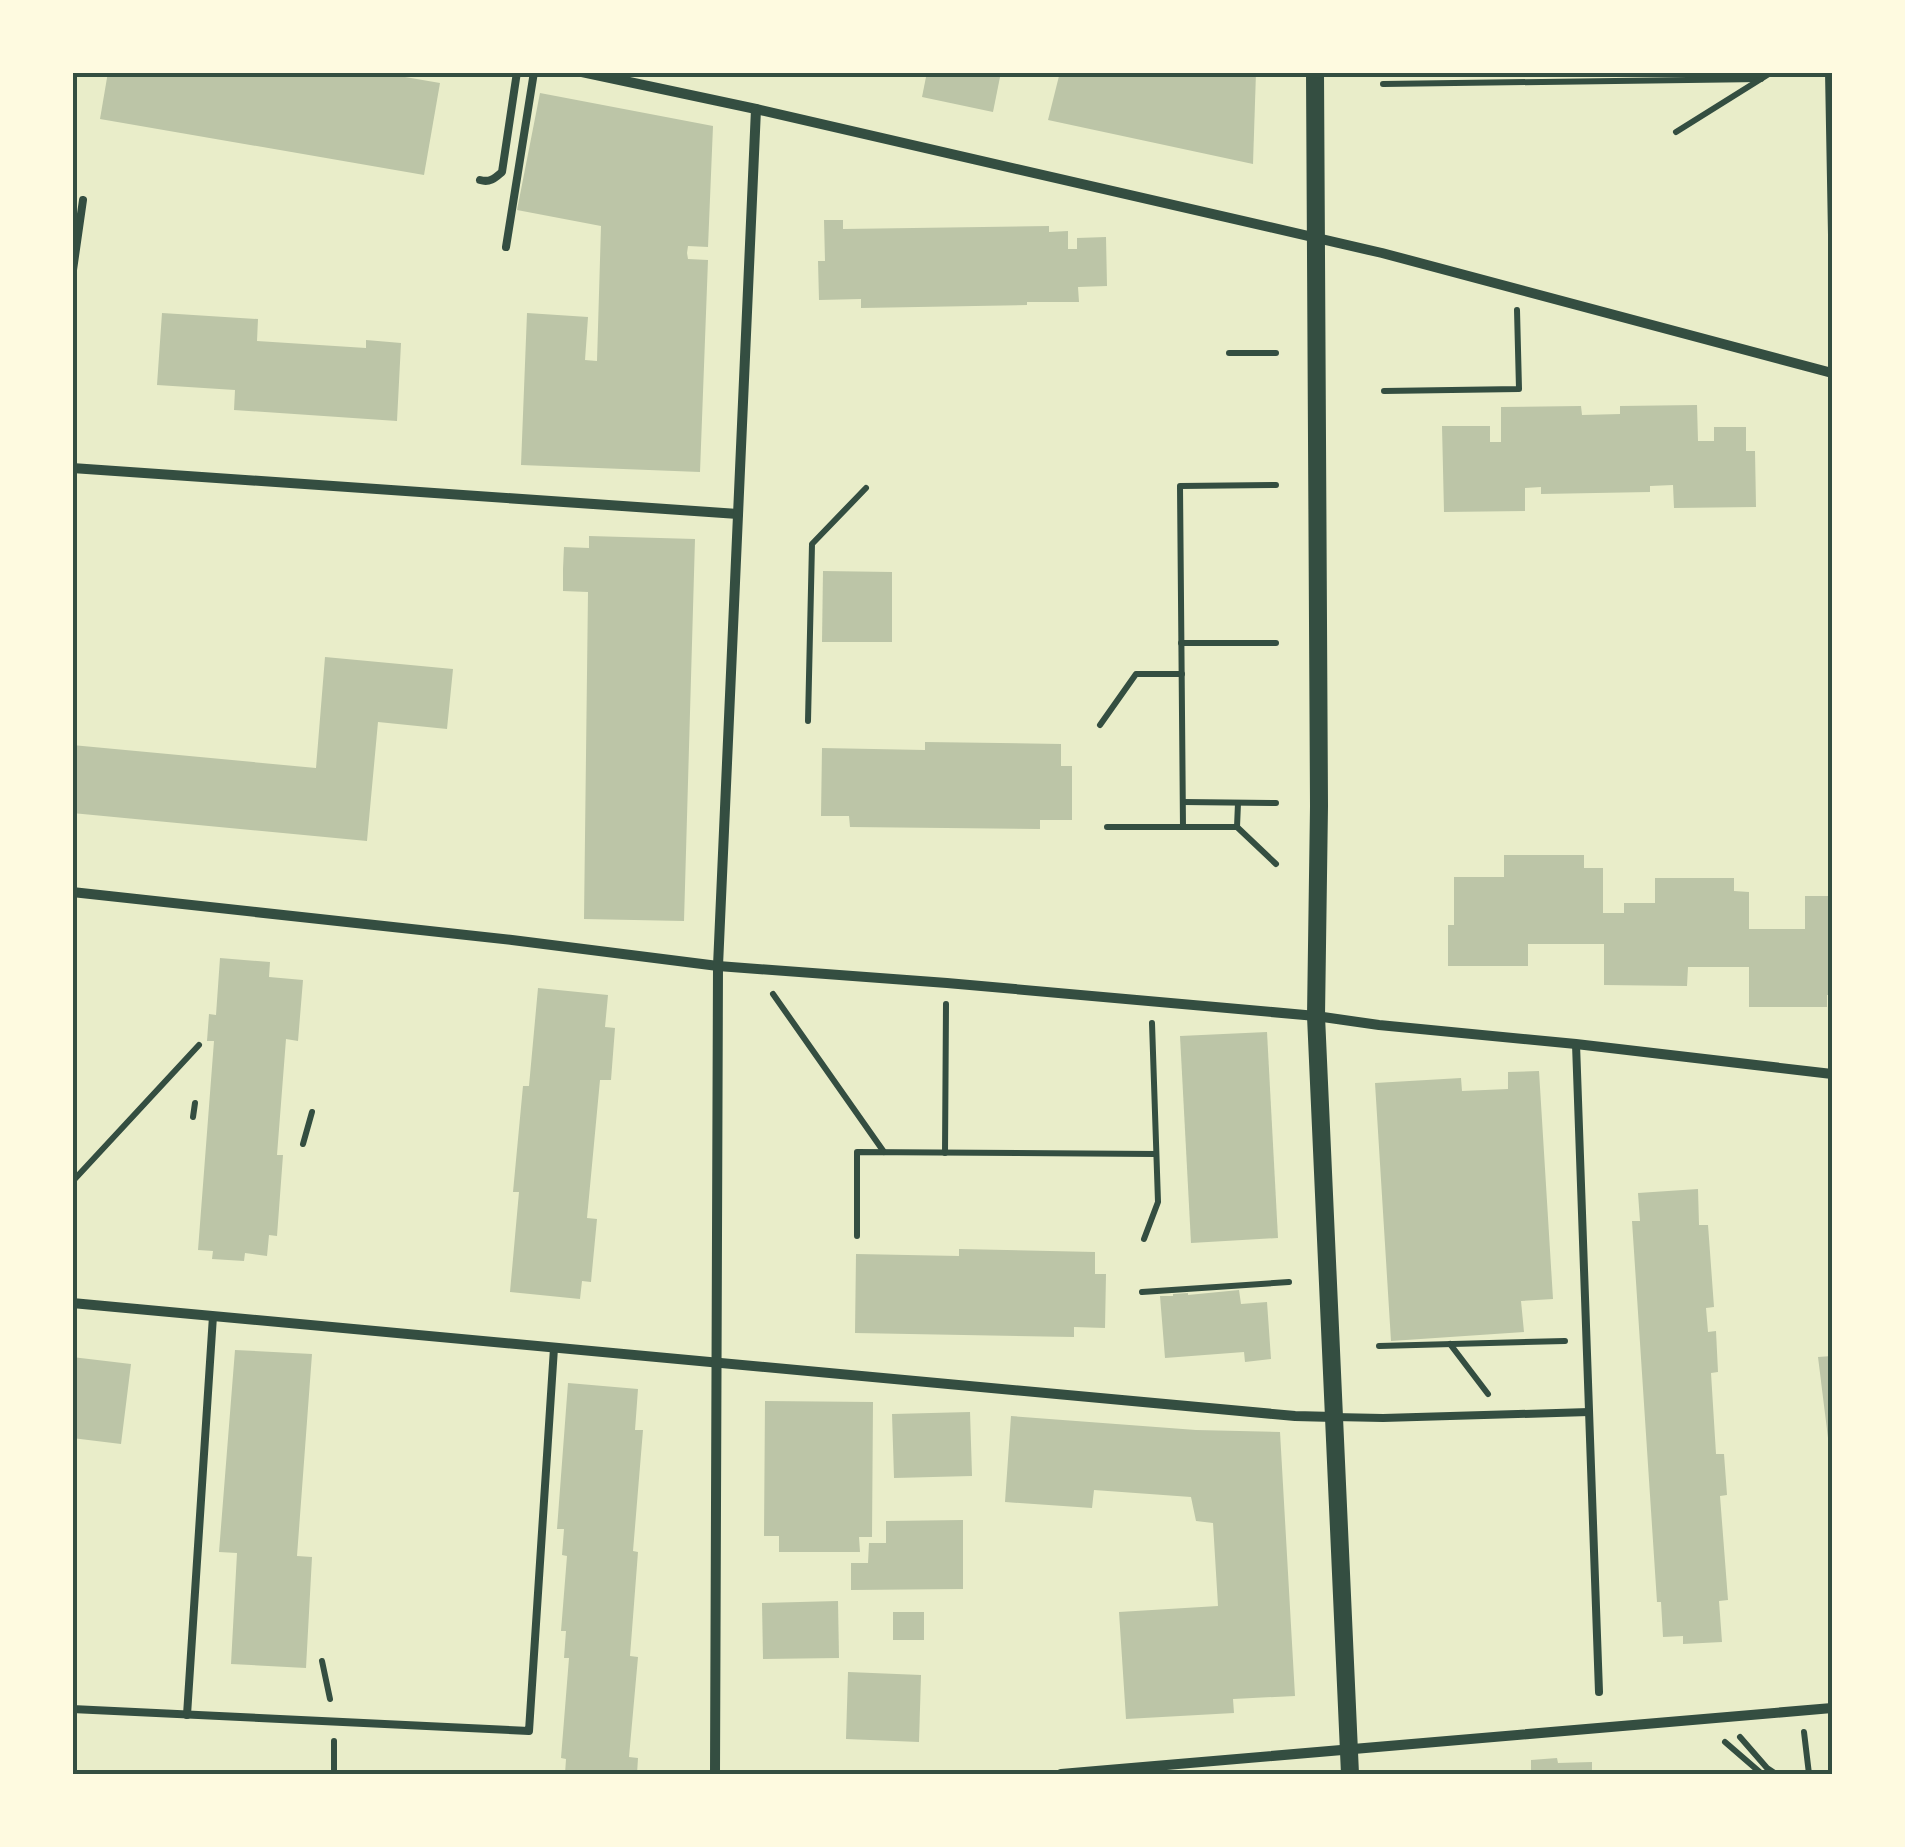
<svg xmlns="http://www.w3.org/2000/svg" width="1905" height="1847" font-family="'Nunito Sans',sans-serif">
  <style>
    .building { fill: #bcc5a7 }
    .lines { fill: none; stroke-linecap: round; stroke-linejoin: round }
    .path { stroke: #344e41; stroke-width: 6 }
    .service { stroke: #344e41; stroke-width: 8 }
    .minor { stroke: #344e41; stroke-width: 10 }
    .tertiary { stroke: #344e41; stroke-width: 18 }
    .neatline { fill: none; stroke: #344e41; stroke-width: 4 }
  </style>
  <rect width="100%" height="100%" fill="#e9edc9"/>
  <g class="building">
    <polygon points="108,72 376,72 440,83 424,175 100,119"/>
    <polygon points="927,72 1001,72 993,112 922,97"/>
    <polygon points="1060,72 1256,72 1253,164 1048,120"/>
    <polygon points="540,93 713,126 708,247 688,246 687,253 688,259 708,260 700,472 521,465 527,313 588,317 585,360 597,361 601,226 517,210"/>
    <polygon points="824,220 843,220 843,229 1049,226 1049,232 1068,231 1068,249 1077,249 1077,238 1106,237 1107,286 1078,287 1079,302 1027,302 1027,305 861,308 861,299 819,300 818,261 825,261"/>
    <polygon points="162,313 258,319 257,341 366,348 366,340 401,343 397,421 234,410 235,390 157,385"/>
    <polygon points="1697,405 1698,441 1714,441 1714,427 1746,427 1746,451 1755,451 1756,507 1674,508 1673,485 1650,486 1650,492 1541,494 1541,487 1525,488 1525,511 1444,512 1442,426 1490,426 1490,442 1501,442 1501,407 1581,406 1582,415 1620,414 1620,406"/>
    <polygon points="589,536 695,539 684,921 584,919 588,592 563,591 563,569 564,547 589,548"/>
    <polygon points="823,571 892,572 892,642 822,642"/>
    <polygon points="325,657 453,669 447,729 378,722 367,841 72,813 72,745 316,768"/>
    <polygon points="925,742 1061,744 1061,766 1072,766 1072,820 1040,820 1040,829 850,827 849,816 821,816 822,748 925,750"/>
    <polygon points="1504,855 1584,855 1584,868 1603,868 1603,913 1624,913 1624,903 1655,903 1655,878 1734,878 1734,891 1749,892 1749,929 1805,929 1805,896 1832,896 1832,995 1827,995 1827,1007 1749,1007 1749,967 1688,967 1687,986 1604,985 1604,944 1528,944 1528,966 1448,966 1448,925 1454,925 1454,877 1504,877"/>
    <polygon points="220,958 270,962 269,977 303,980 298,1041 286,1039 277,1155 283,1155 277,1236 269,1235 267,1256 245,1253 244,1261 212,1259 213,1251 198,1250 214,1041 207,1041 209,1014 216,1015"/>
    <polygon points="538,988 608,995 605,1027 615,1028 611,1080 600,1080 587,1218 597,1219 591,1282 582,1281 580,1299 510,1292 519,1192 513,1192 523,1086 529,1086"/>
    <polygon points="1267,1032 1278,1238 1191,1243 1180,1036"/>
    <polygon points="1539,1071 1553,1299 1521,1301 1524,1332 1391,1341 1375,1083 1461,1078 1462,1091 1508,1089 1508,1072"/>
    <polygon points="1698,1189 1699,1225 1708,1225 1714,1307 1706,1308 1708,1332 1716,1331 1718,1372 1711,1373 1716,1454 1724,1454 1727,1495 1720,1496 1728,1600 1719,1601 1722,1642 1683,1644 1683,1636 1663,1637 1661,1602 1657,1602 1632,1221 1640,1221 1638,1193"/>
    <polygon points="959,1249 1095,1252 1095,1274 1106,1274 1105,1328 1074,1327 1074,1337 855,1333 856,1254 959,1256"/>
    <polygon points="1239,1290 1241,1304 1267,1302 1271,1359 1245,1362 1244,1352 1165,1358 1160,1296 1173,1296 1173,1294 1188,1293 1188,1295"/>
    <polygon points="235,1350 312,1354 297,1556 312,1557 306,1668 231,1664 237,1553 219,1552"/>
    <polygon points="1832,1356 1832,1453 1830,1454 1818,1357"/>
    <polygon points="72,1357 131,1364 121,1444 72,1438"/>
    <polygon points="568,1383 638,1389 635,1430 643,1430 633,1551 638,1552 630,1656 638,1657 629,1757 638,1758 637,1774 565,1774 566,1759 561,1758 569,1658 564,1658 566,1631 561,1631 567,1556 562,1555 564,1529 557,1529"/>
    <polygon points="765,1401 873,1402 872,1537 859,1537 860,1552 779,1552 779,1536 764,1536"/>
    <polygon points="970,1412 972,1476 894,1478 892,1414"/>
    <polygon points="1011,1416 1196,1430 1280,1432 1295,1696 1233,1699 1234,1713 1126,1719 1119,1612 1218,1606 1213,1523 1196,1521 1191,1497 1094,1490 1092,1508 1005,1502"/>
    <polygon points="963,1520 963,1589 851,1590 851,1563 868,1563 869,1543 886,1543 886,1521"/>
    <polygon points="838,1601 839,1658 763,1659 762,1603"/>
    <rect x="893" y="1612" width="31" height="28"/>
    <polygon points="848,1672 921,1675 919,1742 846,1739"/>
    <polygon points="1557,1758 1558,1763 1592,1762 1592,1774 1531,1774 1531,1760"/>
  </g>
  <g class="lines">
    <g class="path">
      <polyline points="1828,72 1832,289"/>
      <polyline points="1383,84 1761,79"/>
      <polyline points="1676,132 1772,72"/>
      <polyline points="1229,353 1276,353"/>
      <polyline points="1384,391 1519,389 1517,310"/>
      <polyline points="1181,643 1276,643"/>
      <polyline points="808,721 812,544 866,488"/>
      <polyline points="1100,725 1136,674 1182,674"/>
      <polyline points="1183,802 1276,803"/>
      <polyline points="1107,827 1237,827 1276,864"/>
      <polyline points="1183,827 1180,486 1276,485"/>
      <polyline points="1237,827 1238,803"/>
      <polyline points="773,994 884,1152"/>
      <polyline points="193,1117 195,1103"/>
      <polyline points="303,1144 312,1112"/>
      <polyline points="945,1153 946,1004"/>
      <polyline points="72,1182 199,1045"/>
      <polyline points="857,1236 857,1152 1156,1154"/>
      <polyline points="1144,1239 1158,1202 1152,1023"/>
      <polyline points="1142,1292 1289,1282"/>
      <polyline points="1450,1344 1488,1394"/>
      <polyline points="1379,1346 1565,1341"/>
      <polyline points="322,1661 330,1699"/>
      <polyline points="1804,1732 1809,1774"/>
      <polyline points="1740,1737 1767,1768 1776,1774"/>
      <polyline points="1725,1742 1762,1774"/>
      <polyline points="334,1774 334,1741"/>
    </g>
    <g class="service">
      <path d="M480,180C490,183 495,178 502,172L517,72"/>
      <polyline points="506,247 534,72"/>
      <polyline points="72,277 83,200"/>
      <polyline points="1576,1044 1599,1692"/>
      <polyline points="1334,1417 1383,1418 1589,1412"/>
      <polyline points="72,1709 529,1731 554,1348"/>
      <polyline points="187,1715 213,1316"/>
    </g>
    <g class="minor">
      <polyline points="582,72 756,109 1382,253 1832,373"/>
      <polyline points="72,468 738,514"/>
      <polyline points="72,892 512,940 718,966 947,983 1316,1016 1379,1025 1576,1044 1832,1074"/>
      <polyline points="72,1303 1295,1416 1334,1417"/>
      <polyline points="715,1774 718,966 756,109"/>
      <polyline points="1061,1774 1832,1708"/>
    </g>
    <polyline class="tertiary" points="1315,72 1319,806 1316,1016 1350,1774"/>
  </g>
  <rect width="1905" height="1847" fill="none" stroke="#fefae0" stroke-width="150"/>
  <rect x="75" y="75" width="1755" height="1697" class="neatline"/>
</svg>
